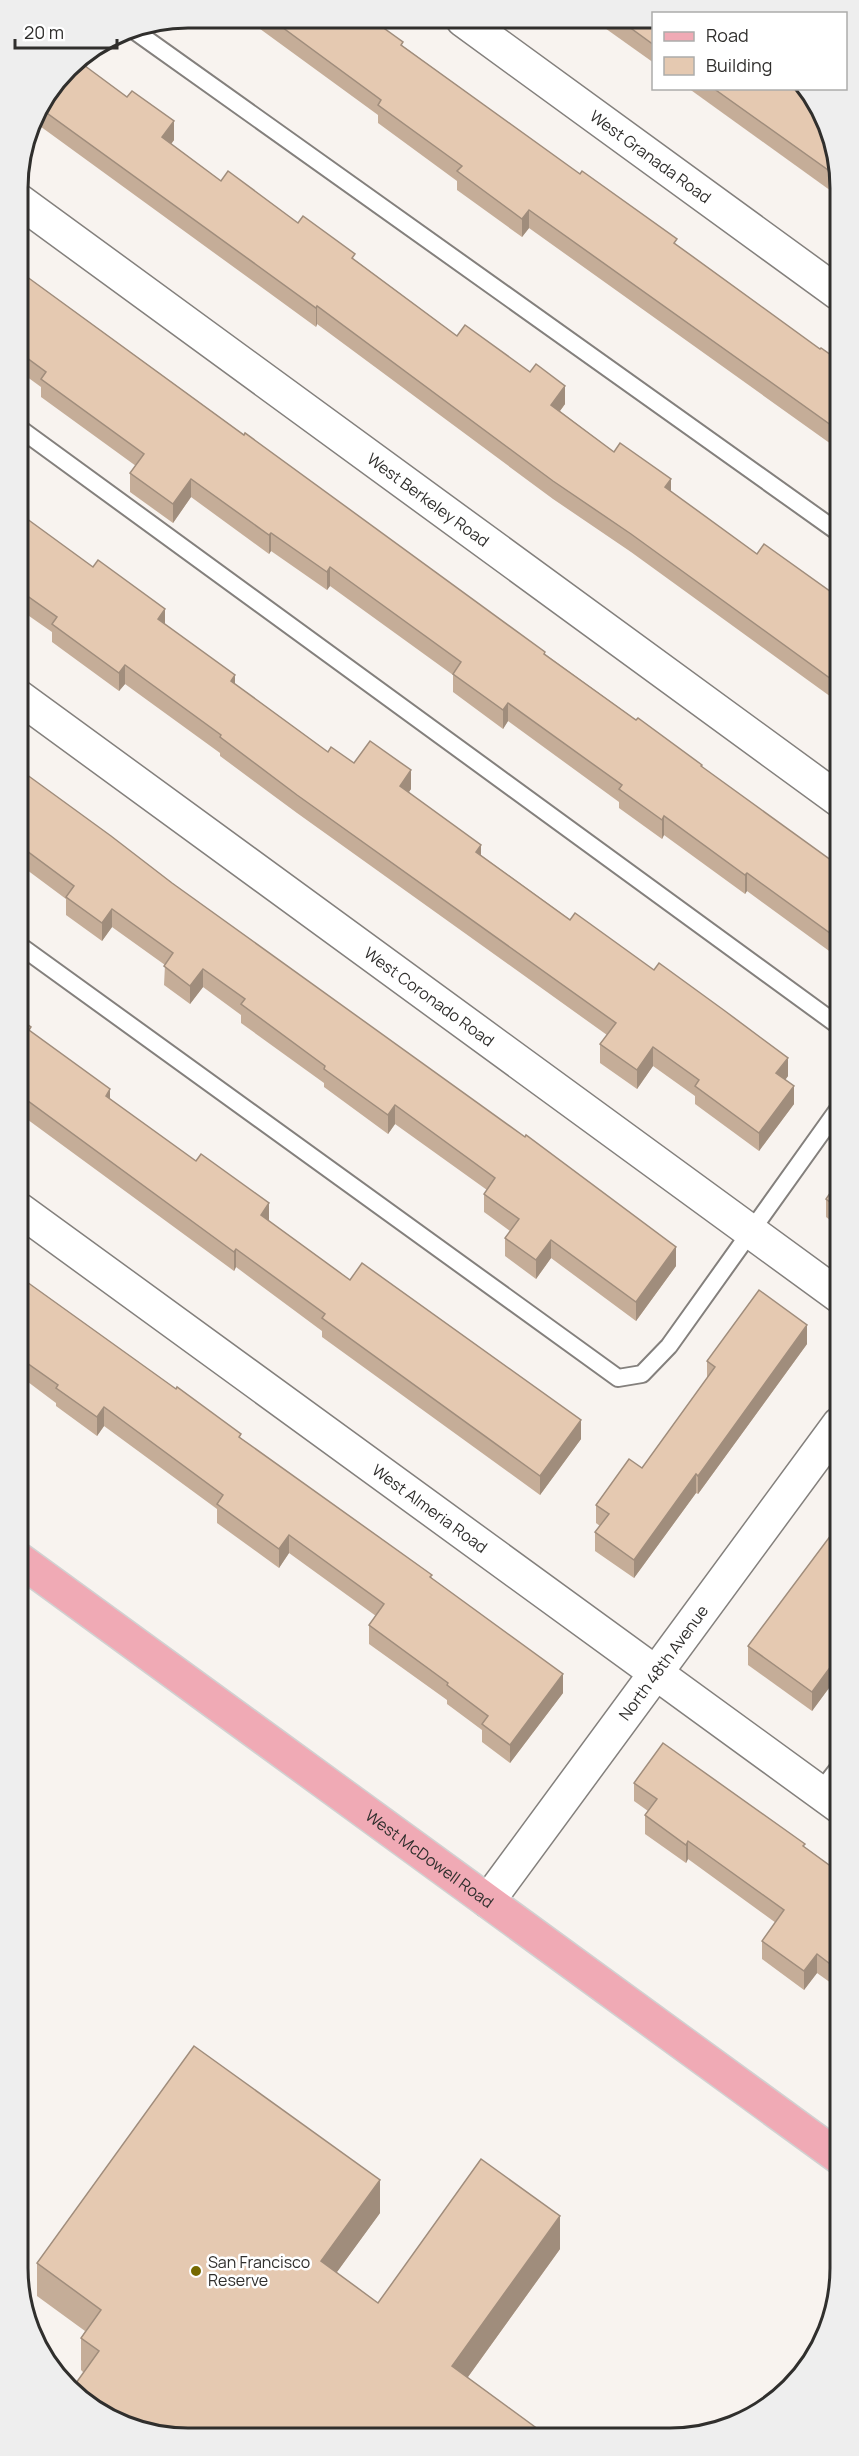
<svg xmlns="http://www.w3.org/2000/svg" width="859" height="2456" font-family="Manrope,sans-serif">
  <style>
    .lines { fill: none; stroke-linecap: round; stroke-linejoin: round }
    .service-casing { stroke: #84807d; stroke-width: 20 }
    .minor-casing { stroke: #84807d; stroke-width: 36 }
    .primary-casing { stroke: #d1d1d1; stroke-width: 36 }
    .service { stroke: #fff; stroke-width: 16 }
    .minor { stroke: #fff; stroke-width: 33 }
    .primary { stroke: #f0aab5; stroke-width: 33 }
    .wall { fill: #c5ad98 }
    .shaded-wall { fill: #a08d7c }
    .building { fill: #e5c9b1; stroke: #a08d7c; stroke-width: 1.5 }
    .poi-dot { fill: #766900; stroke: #fff; stroke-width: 2 }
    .labels { text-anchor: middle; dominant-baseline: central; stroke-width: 5; stroke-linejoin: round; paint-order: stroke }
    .street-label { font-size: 16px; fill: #302f2d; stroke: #fff }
    .poi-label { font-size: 16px; fill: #302f2d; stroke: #fff; text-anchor: start }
    .rim { fill: none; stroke: #302f2d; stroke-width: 3 }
  </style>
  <rect width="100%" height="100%" fill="#f8f3ef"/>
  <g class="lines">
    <g class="service-casing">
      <g id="service">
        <polyline points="132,29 838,532"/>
        <polyline points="19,428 839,1026"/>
        <polyline points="19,945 618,1378 642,1374 669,1346 839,1108"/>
        <polyline points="820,1792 840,1766"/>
      </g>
    </g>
    <g class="minor-casing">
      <g id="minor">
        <path id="s1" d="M463,20L838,293"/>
        <path id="s2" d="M18,200L839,800"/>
        <path id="s3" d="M19,697L839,1296"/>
        <path id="s4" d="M20,1210L840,1807"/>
        <path id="s5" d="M488,1901L839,1424"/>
      </g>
    </g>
    <g class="primary-casing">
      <g id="primary">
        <path id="s6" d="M20,1560L840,2158"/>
      </g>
    </g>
    <use href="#service" class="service"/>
    <use href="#minor" class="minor"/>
    <use href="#primary" class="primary"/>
  </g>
  <g class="wall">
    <polygon points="245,18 371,19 403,46 820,349 838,360 838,449 529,228 522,237 457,190 457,181 378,123 378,115"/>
    <polygon points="595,21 654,21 654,63"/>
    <polygon points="76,61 174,140 171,144 221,181 298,223 355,260 457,336 565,404 560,411 614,452 757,554 838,597 838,702 631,552 553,499 317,324 316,327 33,121 35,114"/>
    <polygon points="688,88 802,88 838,155 838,196"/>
    <polygon points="19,271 636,720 839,866 839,963 836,961 836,956 747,891 745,894 664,835 662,839 619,808 619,802 508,721 503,729 453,692 453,675 330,586 327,590 271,551 269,554 191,497 173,523 130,492 130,473 136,466 41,397 41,387 19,371"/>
    <polygon points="19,513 165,625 235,684 328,752 411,789 409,792 481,855 788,1076 785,1080 794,1104 759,1151 695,1104 695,1096 653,1066 637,1089 600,1063 600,1044 607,1035 297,813 220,756 220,753 125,684 119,691 52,642 52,632 19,609"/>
    <polygon points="19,769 172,883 676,1266 636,1321 551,1258 536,1279 505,1256 505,1238 510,1231 484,1212 484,1194 487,1190 395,1124 388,1134 324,1087 324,1083 241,1023 241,1015 203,987 190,1004 164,985 165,965 112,927 102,941 66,915 66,899 19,864"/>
    <polygon points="20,1019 31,1032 110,1099 269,1221 350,1280 581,1439 540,1495 322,1337 322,1331 236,1267 234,1271 20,1114"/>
    <polygon points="839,1180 839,1227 826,1217 826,1199"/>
    <polygon points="20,1277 432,1578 563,1693 510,1763 482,1742 482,1730 447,1704 447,1700 369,1644 369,1625 376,1616 289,1553 279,1568 217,1523 217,1509 104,1426 97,1436 56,1406 56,1403 20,1376"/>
    <polygon points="807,1344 698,1494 696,1493 634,1578 595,1551 595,1532 600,1526 596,1523 596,1505 642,1468 707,1378 707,1361"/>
    <polygon points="840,1523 840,1673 812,1711 748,1665 748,1646"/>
    <polygon points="634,1783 805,1847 840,1873 840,1985 838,1988 817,1973 804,1990 762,1959 762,1941 776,1923 688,1859 686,1863 645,1834 645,1815 648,1811 634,1801"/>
    <polygon points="380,2213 336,2273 378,2303 560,2249 468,2377 84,2373 81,2370 81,2338 85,2331 37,2296 37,2263"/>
  </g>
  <g class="shaded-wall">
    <polygon points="174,121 174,140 162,156 162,137"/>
    <polygon points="529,210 529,228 522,237 522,219"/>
    <polygon points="317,306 317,324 316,327 316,308"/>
    <polygon points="565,386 565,404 551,423 551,405"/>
    <polygon points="191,479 191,497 173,523 173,504"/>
    <polygon points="671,479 671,498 665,487"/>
    <polygon points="271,533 271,551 269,554 269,535"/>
    <polygon points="330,567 330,586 327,590 327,572"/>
    <polygon points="165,609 165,628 158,619"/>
    <polygon points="125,665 125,684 119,691 119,673"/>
    <polygon points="235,675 235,694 231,681"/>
    <polygon points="508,703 508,721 503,729 503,710"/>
    <polygon points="411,770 411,789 400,804 400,786"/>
    <polygon points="664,816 664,835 662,839 662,820"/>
    <polygon points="481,845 481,864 476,852"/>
    <polygon points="747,873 747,891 745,894 745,875"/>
    <polygon points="112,909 112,927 102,941 102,923"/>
    <polygon points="203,969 203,987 190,1004 190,986"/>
    <polygon points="653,1047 653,1066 637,1089 637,1070"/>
    <polygon points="788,1058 788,1076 776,1092 776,1073"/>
    <polygon points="794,1086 794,1104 759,1151 759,1133"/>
    <polygon points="110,1089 110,1108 106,1096"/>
    <polygon points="395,1105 395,1124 388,1134 388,1115"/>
    <polygon points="269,1203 269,1222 261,1215"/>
    <polygon points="551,1240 551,1258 536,1279 536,1260"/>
    <polygon points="676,1247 676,1266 636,1321 636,1302"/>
    <polygon points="236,1249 236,1267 234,1271 234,1252"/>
    <polygon points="807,1325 807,1344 698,1494 698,1476"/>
    <polygon points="104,1407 104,1426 97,1436 97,1417"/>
    <polygon points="581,1420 581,1439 540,1495 540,1476"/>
    <polygon points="696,1474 696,1493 634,1578 634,1560"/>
    <polygon points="289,1535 289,1553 279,1568 279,1549"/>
    <polygon points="840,1654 840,1673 812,1711 812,1692"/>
    <polygon points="563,1674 563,1693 510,1763 510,1745"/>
    <polygon points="28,1753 28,1772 21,1782 21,1764"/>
    <polygon points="688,1841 688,1859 686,1863 686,1845"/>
    <polygon points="817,1954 817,1973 804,1990 804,1971"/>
    <polygon points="840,1967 840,1985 838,1988 838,1970"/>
    <polygon points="380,2180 380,2213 321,2294 321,2261"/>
    <polygon points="560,2216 560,2249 452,2399 452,2366"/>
  </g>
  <g class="building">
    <polygon points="271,19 371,19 403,42 401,45 580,174 582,171 677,239 674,243 820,349 821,348 838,360 838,430 529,210 522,219 457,171 462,166 378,105 381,100"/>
    <polygon points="621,21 654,21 654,45"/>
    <polygon points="77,60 127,97 132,91 174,121 162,137 221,181 228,171 298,223 303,216 355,254 352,258 457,336 465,325 530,372 536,364 565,386 551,405 614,452 620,443 671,479 665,487 757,554 764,544 838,597 838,684 631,534 553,481 317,306 316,308 40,108"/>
    <polygon points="713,88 802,88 838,155 838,177"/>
    <polygon points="19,271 244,435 245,433 545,652 544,654 636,720 638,718 702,765 701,766 839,866 839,944 836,942 838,939 747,873 745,875 664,816 662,820 619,789 622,785 508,703 503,710 453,674 461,662 330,567 327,572 271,533 269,535 191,479 173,504 130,473 144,454 41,379 46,372 19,352"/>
    <polygon points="19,513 93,567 98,560 165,609 158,619 235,675 231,681 328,752 331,747 354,763 370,741 411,770 400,786 481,845 476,852 570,920 575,913 654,970 659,963 725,1011 788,1058 776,1073 794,1086 759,1133 695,1086 699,1080 653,1047 637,1070 600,1044 616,1023 297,795 220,737 221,735 125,665 119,673 52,624 57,617 19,590"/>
    <polygon points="19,769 111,836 172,883 525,1137 526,1135 676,1247 636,1302 551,1240 536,1260 505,1238 519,1219 484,1194 495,1178 395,1105 388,1115 324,1069 325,1066 241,1004 245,999 203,969 190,986 164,966 173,953 112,909 102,923 66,897 74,886 19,845"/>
    <polygon points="20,1019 31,1027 29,1030 110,1089 106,1096 196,1161 201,1154 269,1203 261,1215 350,1280 362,1263 581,1420 540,1476 322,1318 325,1314 236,1249 234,1252 20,1095"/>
    <polygon points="839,1180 839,1209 826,1199"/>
    <polygon points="20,1277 176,1389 177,1387 241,1434 239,1437 432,1575 430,1577 563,1674 510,1745 482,1724 488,1716 447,1685 448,1683 369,1625 384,1604 289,1535 279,1549 217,1504 223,1495 104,1407 97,1417 56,1388 58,1385 20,1358"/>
    <polygon points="759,1290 807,1325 698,1476 696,1474 634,1560 595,1532 609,1514 596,1505 629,1459 642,1468 715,1367 707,1361"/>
    <polygon points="840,1523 840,1611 839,1612 840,1613 840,1654 812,1692 748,1646"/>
    <polygon points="663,1743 805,1844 803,1846 840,1873 840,1967 838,1970 817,1954 804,1971 762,1941 784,1910 688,1841 686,1845 645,1815 657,1799 634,1783"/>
    <polygon points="21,1748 28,1753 21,1764"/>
    <polygon points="194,2046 380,2180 321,2261 378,2303 481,2159 560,2216 452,2366 546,2435 156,2435 71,2390 99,2351 81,2338 101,2310 37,2263"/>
  </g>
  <circle class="poi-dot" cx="196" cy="2271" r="6"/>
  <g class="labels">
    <g class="street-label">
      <text stroke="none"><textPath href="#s1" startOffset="232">West Granada Road</textPath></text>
      <text stroke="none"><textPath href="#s2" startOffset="508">West Berkeley Road</textPath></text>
      <text stroke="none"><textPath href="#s3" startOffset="508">West Coronado Road</textPath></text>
      <text stroke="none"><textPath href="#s4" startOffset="507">West Almeria Road</textPath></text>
      <text stroke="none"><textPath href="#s5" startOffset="296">North 48th Avenue</textPath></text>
      <text stroke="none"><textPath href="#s6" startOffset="507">West McDowell Road</textPath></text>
    </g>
    <g class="poi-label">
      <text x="208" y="2262">San Francisco<tspan x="208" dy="18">Reserve</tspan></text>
    </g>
  </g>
  <path d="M0 0H859V2456H0ZM188 28H670A160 160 0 0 1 830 188V2268A160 160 0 0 1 670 2428H188A160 160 0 0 1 28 2268V188A160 160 0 0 1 188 28Z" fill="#eee" fill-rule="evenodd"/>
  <path class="rim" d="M188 28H670A160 160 0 0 1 830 188V2268A160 160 0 0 1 670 2428H188A160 160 0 0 1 28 2268V188A160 160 0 0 1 188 28Z"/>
  <rect x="652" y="12" width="195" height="78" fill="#ffffff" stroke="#acacab" stroke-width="1.5"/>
  <rect x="664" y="32" width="30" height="9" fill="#f0aab5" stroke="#acacab" stroke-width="1.5"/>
  <text x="706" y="42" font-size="18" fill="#302f2d">Road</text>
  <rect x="664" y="57" width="30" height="18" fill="#e5c9b1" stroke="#acacab" stroke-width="1.5"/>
  <text x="706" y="72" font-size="18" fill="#302f2d">Building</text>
  <path d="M15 39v9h102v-9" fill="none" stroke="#302f2d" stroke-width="3"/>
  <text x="24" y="39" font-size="18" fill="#302f2d" stroke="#ffffff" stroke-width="4.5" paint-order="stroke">20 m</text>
</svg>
